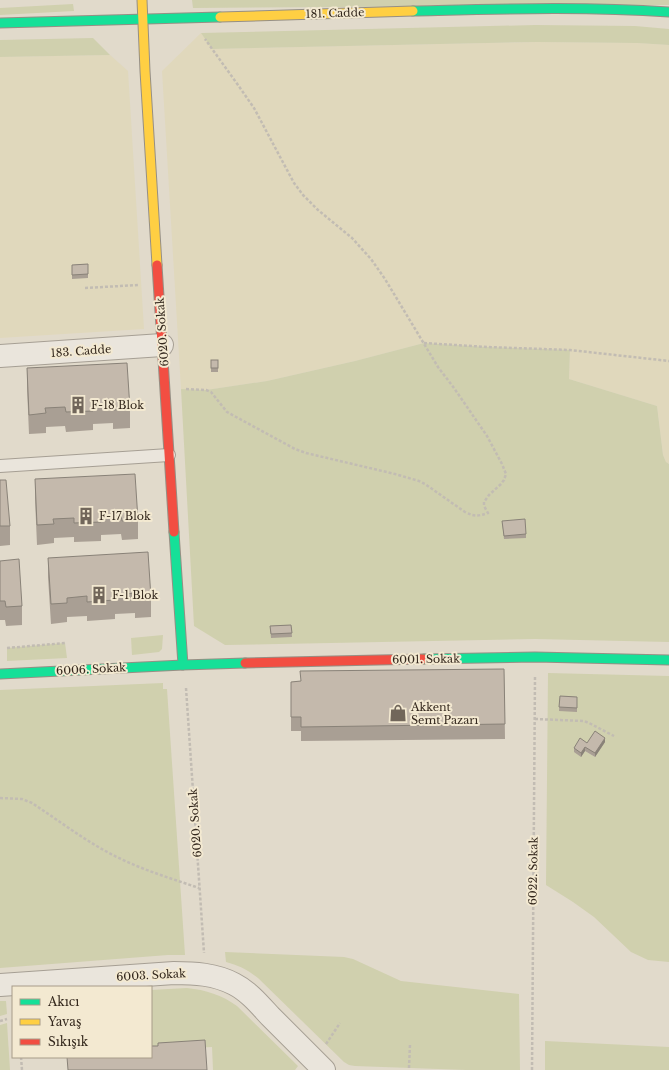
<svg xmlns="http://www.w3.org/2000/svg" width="669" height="1070" font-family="'Libre Baskerville',serif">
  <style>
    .farmland { fill: #e0d8bc }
    .green { fill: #d0d0ae; fill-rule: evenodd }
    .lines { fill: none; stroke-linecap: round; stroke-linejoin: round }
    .lane-casing { stroke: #a69f94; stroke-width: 14 }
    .street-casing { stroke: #a69f94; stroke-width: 24 }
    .fast-casing { stroke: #968f84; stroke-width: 11 }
    .slow-casing { stroke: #968f84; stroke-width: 11 }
    .jam-casing { stroke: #968f84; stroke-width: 11 }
    .path { stroke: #c2bcb3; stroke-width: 2.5; stroke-dasharray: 3 2; stroke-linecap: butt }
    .lane { stroke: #eae5dc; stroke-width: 12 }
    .street { stroke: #eae5dc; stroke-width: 22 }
    .fast { stroke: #16e098; stroke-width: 9 }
    .slow { stroke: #ffcf43; stroke-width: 9 }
    .jam { stroke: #f24e42; stroke-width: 9 }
    .wall { fill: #a99f94 }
    .shaded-wall { fill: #898278 }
    .building { fill: #c4b9ac; stroke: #898278 }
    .labels { text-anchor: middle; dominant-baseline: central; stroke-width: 4; stroke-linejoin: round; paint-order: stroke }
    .street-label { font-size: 11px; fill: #34281d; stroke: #f3e9d1 }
    .poi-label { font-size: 11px; fill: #34281d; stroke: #f3e9d1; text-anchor: start }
  </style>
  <rect width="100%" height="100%" fill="#e1dacb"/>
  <g class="farmland">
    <polygon points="201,33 213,49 537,42 637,43 669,45 669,464 666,462 663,455 657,406 569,379 570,350 487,347 424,343 355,361 267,381 206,390 181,389 162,71"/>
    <polygon points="110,55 128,71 144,329 0,338 0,57"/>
  </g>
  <g class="green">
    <polygon points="192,0 669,0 669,5 193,8"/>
    <polygon points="73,4 74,11 0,15 0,8"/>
    <polygon points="535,25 635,26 669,29 669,45 637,43 537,42 212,49 201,33"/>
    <polygon points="93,38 110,55 0,57 0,40"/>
    <polygon points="424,343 487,347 570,350 569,379 657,406 663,455 666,462 669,464 669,642 535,639 225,645 194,626 181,389 206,390 267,381 355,361"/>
    <polygon points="163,635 162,649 159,652 132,655 131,638"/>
    <polygon points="65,643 67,658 7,661 7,648"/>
    <path d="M548,673L669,676V962L648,960L631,952L594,917L573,902L546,885ZM595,735V757L585,751L581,757Z"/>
    <polygon points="163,683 163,689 167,689 185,955 168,955 0,968 0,690"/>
    <path d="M225,952L344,957L353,959L401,981L519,994L520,1070H466L355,1066L349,1065L344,1062L258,978C248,970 238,965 226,962Z"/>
    <path d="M187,988C206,990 222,995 237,1006L298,1066L295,1070H213L212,1047L151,1050V990Z"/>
    <polygon points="0,1001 6,1001 7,1014 0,1016"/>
    <polygon points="7,1023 10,1070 0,1070 0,1025"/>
    <polygon points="545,1041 669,1047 669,1070 545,1070"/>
  </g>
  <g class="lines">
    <g class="lane-casing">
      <polyline id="lane" points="0,466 169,455"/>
    </g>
    <g class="street-casing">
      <g id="street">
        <polyline points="0,356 162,345"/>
        <path d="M0,985L174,973C194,973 215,974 234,984C248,991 259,1004 270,1016C288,1034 306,1052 324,1070"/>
      </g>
    </g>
    <g class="fast-casing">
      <g id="fast">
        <path d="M413,11C498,9 584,6 669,12"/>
        <polyline points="0,23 220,17"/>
        <polyline points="174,532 183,665"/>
        <polyline points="424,659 535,657 669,660"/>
        <polyline points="0,674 183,665 245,663"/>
      </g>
    </g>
    <g class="slow-casing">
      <g id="slow">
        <polyline points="142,0 145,71 157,265"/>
        <polyline points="220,17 413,11"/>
      </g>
    </g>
    <g class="jam-casing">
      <g id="jam">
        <polyline points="157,265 174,532"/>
        <polyline points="245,663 424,659"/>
      </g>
    </g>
    <g class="path">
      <polyline points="85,288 138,285"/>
      <polyline points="424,343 487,347 570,350 669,361"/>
      <path d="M186,389L206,390L211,392L227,412L295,449L306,453L395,474L419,481L425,484L465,512C475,517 478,516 488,513L484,506V502L489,495L501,484L504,480L506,474L502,464L487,436L454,388L438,367L385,279L371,259L352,238L318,210L303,195L294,183L254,108L238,85L205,39"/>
      <polyline points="7,648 65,643"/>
      <polyline points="186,688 204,953"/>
      <polyline points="535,719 584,721 589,723 614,736"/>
      <path d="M0,798L22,799L32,803C61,822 89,844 121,859C146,871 173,879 199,888"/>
      <polyline points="0,1021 7,1019"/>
      <polyline points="326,1044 340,1023"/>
      <polyline points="21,1057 22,1070"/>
      <polyline points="409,1068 410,1044"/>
      <polyline points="532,1070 535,677"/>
    </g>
    <use href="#lane" class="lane"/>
    <use href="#street" class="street"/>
    <use href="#fast" class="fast"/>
    <use href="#slow" class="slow"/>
    <use href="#jam" class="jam"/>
  </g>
  <g class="wall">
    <polygon points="88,264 88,278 72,279 72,265"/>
    <rect x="211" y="360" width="7" height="12"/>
    <polygon points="27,368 130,409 130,428 113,429 113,423 93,424 93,430 66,432 65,426 46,427 46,433 29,434 27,387"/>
    <polygon points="35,479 138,520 138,539 122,540 121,534 101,535 101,541 74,542 74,537 54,538 54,543 37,545 35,498"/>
    <polygon points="0,480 10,526 10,545 0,546"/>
    <polygon points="502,521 526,534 526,538 504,539"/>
    <polygon points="48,558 151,598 151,617 135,618 135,613 115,614 115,619 87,621 87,616 67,617 67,622 51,624 48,577"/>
    <polygon points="0,561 22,606 22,625 6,626 5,620 0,620"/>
    <polygon points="291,625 292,637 271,638 270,626"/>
    <polygon points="504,669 505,739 301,741 301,731 291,731 291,682"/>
    <polygon points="560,696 577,697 577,712 559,711"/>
    <polygon points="605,742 595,757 585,751 581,757 574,752 574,748 587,743"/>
  </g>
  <g class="shaded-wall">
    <polygon points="605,738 605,742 595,757 595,753"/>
    <polygon points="585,747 585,751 581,757 581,753"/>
  </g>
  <g class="building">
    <polygon points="88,264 88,274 72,275 72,265"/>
    <rect x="211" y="360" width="7" height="8"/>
    <polygon points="127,363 130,409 113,410 113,404 93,405 93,411 66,412 65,407 45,408 46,413 29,415 27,368"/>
    <polygon points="135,474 138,520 122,521 121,515 101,516 101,522 74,523 74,518 53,519 54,524 37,525 35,479"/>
    <polygon points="0,480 6,480 10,526 0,526"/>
    <polygon points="525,519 526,534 504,536 502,521"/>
    <polygon points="148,552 151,598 135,599 135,593 115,595 115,600 87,602 87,596 67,598 67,603 51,604 48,558"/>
    <polygon points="19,559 22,606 6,607 5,601 0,601 0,561"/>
    <polygon points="291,625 292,633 271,634 270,626"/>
    <polygon points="504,669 505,724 301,727 301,717 291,717 291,682 301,681 300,671"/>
    <polygon points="560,696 577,697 577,708 559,707"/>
    <polygon points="595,731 605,738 595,753 585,747 581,753 574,748 580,738 587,743"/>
    <polygon points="205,1040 207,1070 68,1070 67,1057 151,1057 151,1046 158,1046 158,1043"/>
  </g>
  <defs>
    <g id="building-bare" transform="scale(1.38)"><path d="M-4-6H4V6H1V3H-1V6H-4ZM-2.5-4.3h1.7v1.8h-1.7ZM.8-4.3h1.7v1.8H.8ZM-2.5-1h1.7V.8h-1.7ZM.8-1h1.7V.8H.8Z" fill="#71665a" stroke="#f3e9d1" stroke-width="2.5" paint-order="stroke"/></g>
    <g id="shop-bare" transform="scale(1.38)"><path d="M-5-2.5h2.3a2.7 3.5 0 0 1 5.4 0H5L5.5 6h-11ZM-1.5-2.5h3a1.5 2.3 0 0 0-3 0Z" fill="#71665a" stroke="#f3e9d1" stroke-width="2.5" paint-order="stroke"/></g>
  </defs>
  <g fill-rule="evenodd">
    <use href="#building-bare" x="78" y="405"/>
    <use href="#building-bare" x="86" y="516"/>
    <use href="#building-bare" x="99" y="595"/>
    <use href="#shop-bare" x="398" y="713"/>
  </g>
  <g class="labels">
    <g class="street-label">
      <text transform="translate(335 13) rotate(-2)">181. Cadde</text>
      <text transform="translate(162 332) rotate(-94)">6020. Sokak</text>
      <text transform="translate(81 351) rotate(-4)">183. Cadde</text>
      <text transform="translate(426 659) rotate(-1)">6001. Sokak</text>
      <text transform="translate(91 669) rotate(-3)">6006. Sokak</text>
      <text transform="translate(195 823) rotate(-94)">6020. Sokak</text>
      <text transform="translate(533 871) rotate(-89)">6022. Sokak</text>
      <text transform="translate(151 975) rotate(-3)">6003. Sokak</text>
    </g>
    <g class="poi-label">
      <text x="91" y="405">F-18 Blok</text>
      <text x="99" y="516">F-17 Blok</text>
      <text x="112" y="595">F-1 Blok</text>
      <text x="411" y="707">Akkent<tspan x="411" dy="13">Semt Pazarı</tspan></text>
    </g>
  </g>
  <rect x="12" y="986" width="140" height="72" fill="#f3e9d1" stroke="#a79c89"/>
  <rect x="20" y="999" width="20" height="6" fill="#16e098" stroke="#a79c89"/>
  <text x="48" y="1006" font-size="12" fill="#34281d">Akıcı</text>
  <rect x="20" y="1019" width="20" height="6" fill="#ffcf43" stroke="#a79c89"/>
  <text x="48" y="1026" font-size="12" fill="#34281d">Yavaş</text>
  <rect x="20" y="1039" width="20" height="6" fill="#f24e42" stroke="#a79c89"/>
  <text x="48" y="1046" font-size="12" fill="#34281d">Sıkışık</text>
</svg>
